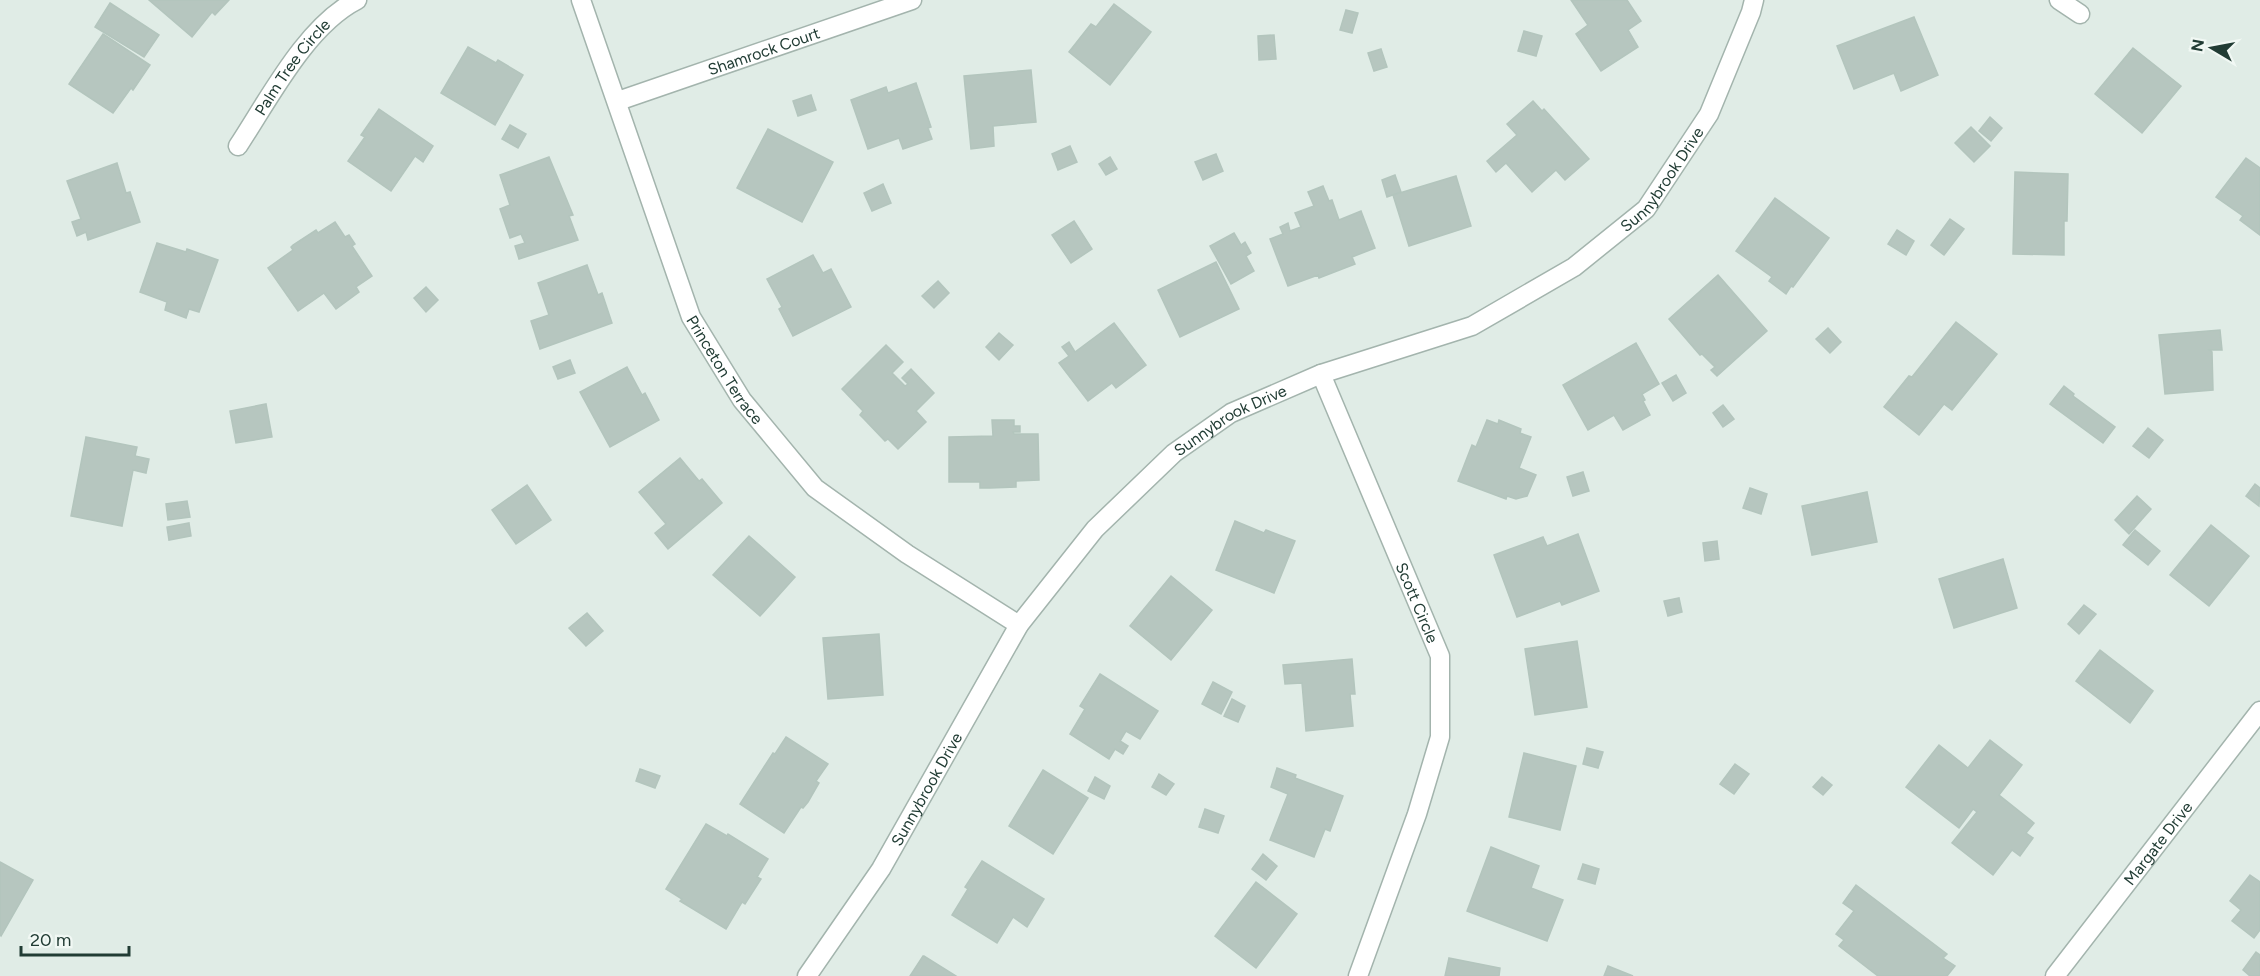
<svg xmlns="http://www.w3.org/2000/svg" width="2260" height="976" font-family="Figtree,sans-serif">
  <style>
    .building { fill: #b6c6bf; stroke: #b3c5bd; stroke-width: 1.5 }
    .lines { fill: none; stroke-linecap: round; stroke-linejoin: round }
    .street-casing { stroke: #a3b4ad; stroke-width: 21 }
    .street { stroke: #fff; stroke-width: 18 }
    .labels { text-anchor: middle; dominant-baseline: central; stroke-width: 4.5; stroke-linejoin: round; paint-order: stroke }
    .street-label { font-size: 16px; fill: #213c34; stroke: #f1f8f4 }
  </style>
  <rect width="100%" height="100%" fill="#e0ece6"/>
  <g class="building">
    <polygon points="149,0 229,0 215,15 212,12 192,37"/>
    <polygon points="1571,0 1627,0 1641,21 1628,30 1638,47 1601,71 1576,34 1588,25"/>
    <polygon points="110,3 159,35 144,57 95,27"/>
    <polygon points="1114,4 1151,32 1110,85 1069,52 1091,24 1096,27"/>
    <polygon points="1346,10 1358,13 1352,33 1340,30"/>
    <polygon points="1914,17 1938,75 1901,91 1894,73 1854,89 1837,46"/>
    <polygon points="1524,31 1542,36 1536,56 1518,51"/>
    <polygon points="103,34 150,65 133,90 131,88 113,113 69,84"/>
    <polygon points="1274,35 1276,59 1259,60 1258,36"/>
    <polygon points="468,47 496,63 498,60 523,75 495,125 441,93"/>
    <polygon points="2133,48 2181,86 2142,133 2095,94"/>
    <polygon points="1381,49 1387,67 1374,71 1368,53"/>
    <polygon points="1031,70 1036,122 993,126 994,146 971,149 964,76"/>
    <polygon points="916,83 931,127 928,128 932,139 903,149 899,138 868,149 851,100 886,87 888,93"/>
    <polygon points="811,95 816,110 798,116 793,101"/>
    <polygon points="1533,101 1542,111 1544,109 1589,159 1565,180 1556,170 1532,192 1506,163 1496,172 1487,161 1517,135 1507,124"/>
    <polygon points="379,109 433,146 423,162 415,156 391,191 348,161 365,137 361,135"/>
    <polygon points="1990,117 2002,128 1991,141 1979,131"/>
    <polygon points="510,125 526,134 518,148 502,139"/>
    <polygon points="1971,127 1990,146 1974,162 1955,143"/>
    <polygon points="768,129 833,162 802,222 737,188"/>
    <polygon points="1070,146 1077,162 1058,170 1052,154"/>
    <polygon points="1216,154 1223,171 1203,180 1195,162"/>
    <polygon points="549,157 573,215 569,216 578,240 519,259 515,246 525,243 521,234 510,238 500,209 510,205 500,175"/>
    <polygon points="1110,157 1117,169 1106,175 1099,164"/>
    <polygon points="2246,158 2260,168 2260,235 2240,220 2243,216 2216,197"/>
    <polygon points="117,163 126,193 130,192 140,222 88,240 86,232 77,236 72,222 81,219 67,181"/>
    <polygon points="2015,172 2068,174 2067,221 2064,221 2064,255 2013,254"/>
    <polygon points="1395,175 1401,192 1387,197 1382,180"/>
    <polygon points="1456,176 1471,226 1409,246 1393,195"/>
    <polygon points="883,184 891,203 872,211 864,193"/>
    <polygon points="1323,186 1329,201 1332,200 1339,220 1361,211 1375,248 1352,257 1355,264 1319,278 1318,275 1288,286 1270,239 1283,234 1280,227 1288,223 1290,231 1301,227 1295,213 1314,206 1308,192"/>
    <polygon points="1775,198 1829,238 1793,287 1791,286 1786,294 1769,281 1772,277 1736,251"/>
    <polygon points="1950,219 1964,229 1944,255 1931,245"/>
    <polygon points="1074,221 1092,249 1071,263 1052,235"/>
    <polygon points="335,222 345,237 349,235 355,244 352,246 372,276 356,287 359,292 336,309 324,293 298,311 268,268 293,250 291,247 293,245 316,230 318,233"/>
    <polygon points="1897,230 1914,241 1906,255 1888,244"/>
    <polygon points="1234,233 1241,245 1245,242 1251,253 1246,256 1254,271 1231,284 1210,246"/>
    <polygon points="157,243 186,252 187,249 218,260 199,312 189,309 186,318 165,310 167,302 140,292"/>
    <polygon points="813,255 823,273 831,269 851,307 793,336 780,311 779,309 782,307 767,279"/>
    <polygon points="1216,262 1239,309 1180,337 1158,290"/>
    <polygon points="587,265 598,295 602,293 612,323 540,349 531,321 549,315 538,283"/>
    <polygon points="1718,275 1767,331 1717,376 1711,370 1715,367 1702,354 1700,355 1669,319"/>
    <polygon points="938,281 949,293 934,308 922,296"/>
    <polygon points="426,287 438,300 426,312 414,298"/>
    <polygon points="1956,322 1997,354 1952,410 1944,404 1919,435 1884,407 1909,376 1912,377"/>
    <polygon points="1114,323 1146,365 1116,388 1112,383 1088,401 1059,363 1069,356 1062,347 1069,342 1075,352"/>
    <polygon points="1828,328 1841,342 1830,353 1816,339"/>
    <polygon points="2220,330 2222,350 2209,350 2212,352 2213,390 2165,394 2159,335"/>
    <polygon points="999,333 1013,345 999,360 986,347"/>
    <polygon points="1636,343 1659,384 1642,394 1645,400 1643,401 1650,415 1623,430 1614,415 1588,430 1563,385"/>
    <polygon points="886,345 903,362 892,373 905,386 908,384 902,378 911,369 934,393 916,411 926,422 898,449 888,439 885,441 864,419 860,415 863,411 842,389"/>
    <polygon points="570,360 575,373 558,379 553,367"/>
    <polygon points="627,367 642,395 645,393 659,420 610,447 580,392"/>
    <polygon points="1676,375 1686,393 1673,401 1662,383"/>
    <polygon points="2064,386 2074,394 2073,396 2115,427 2103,443 2050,404"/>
    <polygon points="266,404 272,437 236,443 230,411"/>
    <polygon points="1723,405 1734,419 1723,427 1713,413"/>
    <polygon points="992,420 1014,420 1014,426 1020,426 1020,432 1013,432 1014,434 1038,434 1039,480 1016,481 1016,487 990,488 980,488 980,482 949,482 949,437 993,436"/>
    <polygon points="1487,420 1498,424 1499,420 1521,429 1520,433 1531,437 1519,468 1536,475 1527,496 1516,499 1507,496 1506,499 1458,481 1472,445 1476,447"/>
    <polygon points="2148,428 2163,440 2149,458 2133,446"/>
    <polygon points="86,437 137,447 135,456 149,459 146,473 133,470 122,526 71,516"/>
    <polygon points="680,458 699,481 702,479 722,503 668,549 655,533 666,524 639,492"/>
    <polygon points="1583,472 1589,491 1573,496 1567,477"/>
    <polygon points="2255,484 2260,488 2259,506 2246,496"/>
    <polygon points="527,485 551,520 516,544 492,510"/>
    <polygon points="1750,488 1767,494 1761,514 1743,508"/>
    <polygon points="1867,492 1877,542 1812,555 1802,506"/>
    <polygon points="2137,496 2151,509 2129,534 2115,520"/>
    <polygon points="187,501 190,517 168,520 166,504"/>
    <polygon points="1235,521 1264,533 1266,530 1295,541 1274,593 1216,570"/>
    <polygon points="189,523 191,536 169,540 167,527"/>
    <polygon points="2211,525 2249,556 2209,606 2170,575"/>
    <polygon points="2135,530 2160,551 2148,565 2123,545"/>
    <polygon points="1578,534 1599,591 1562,605 1560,601 1517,617 1494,555 1543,537 1547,546"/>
    <polygon points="749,536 795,577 760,616 713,575"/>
    <polygon points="1717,541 1719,559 1705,561 1703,543"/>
    <polygon points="2003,559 2017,608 1954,628 1939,579"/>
    <polygon points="1171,576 1212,610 1171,660 1130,626"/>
    <polygon points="1679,598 1682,612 1668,616 1664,601"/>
    <polygon points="2084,605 2096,614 2079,634 2068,624"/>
    <polygon points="587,613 603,631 586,646 569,628"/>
    <polygon points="879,634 883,695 828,699 823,638"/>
    <polygon points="1577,641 1587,707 1535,715 1525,649"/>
    <polygon points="2100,650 2153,691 2130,723 2076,681"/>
    <polygon points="1352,659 1355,694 1350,694 1353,726 1306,731 1302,683 1285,684 1283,665"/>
    <polygon points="1100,674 1158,711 1140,739 1126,731 1120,741 1128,746 1123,754 1115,749 1109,759 1070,734 1085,709 1080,706"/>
    <polygon points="1213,682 1232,692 1221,714 1202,704"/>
    <polygon points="1232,699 1245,706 1238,722 1224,716"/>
    <polygon points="786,737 828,764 816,781 819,783 808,802 803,808 801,807 784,833 740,804 773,753 775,754"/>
    <polygon points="1990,740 2022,765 1999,795 2034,823 2026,833 2033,838 2020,856 2012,850 1993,875 1952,843 1977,812 1973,809 1959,828 1906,787 1939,745 1968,768"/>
    <polygon points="1587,748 1603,752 1598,768 1583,764"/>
    <polygon points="1524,753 1576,766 1560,830 1509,817"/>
    <polygon points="1735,764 1749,774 1734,794 1720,784"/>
    <polygon points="1277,768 1296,775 1295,778 1343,796 1330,831 1325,829 1314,857 1270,840 1288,794 1271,787"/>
    <polygon points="640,769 660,776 655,788 636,781"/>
    <polygon points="1043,770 1088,798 1053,854 1009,826"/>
    <polygon points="1159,774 1174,784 1166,795 1152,787"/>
    <polygon points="1095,777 1110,786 1104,799 1088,791"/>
    <polygon points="1822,777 1832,785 1823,795 1813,787"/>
    <polygon points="1205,809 1224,816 1218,833 1199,827"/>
    <polygon points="706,824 727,836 728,834 768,859 757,877 761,879 745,904 742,902 726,929 680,901 682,899 666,889"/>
    <polygon points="1491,847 1539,866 1531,888 1563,900 1547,941 1467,911"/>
    <polygon points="1263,854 1277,866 1266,880 1252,869"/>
    <polygon points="982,861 1044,899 1027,927 1013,917 997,943 952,915 968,889 965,887"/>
    <polygon points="0,862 33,880 1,936 0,935"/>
    <polygon points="1583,864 1599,869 1595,884 1578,879"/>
    <polygon points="2250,875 2260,882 2260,930 2254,938 2232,921 2241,910 2230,901"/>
    <polygon points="1256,882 1297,914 1256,968 1215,936"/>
    <polygon points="1856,885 1947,954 1943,958 1955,966 1947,976 1878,976 1839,946 1844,940 1836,934 1854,911 1843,903"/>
    <polygon points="2256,952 2260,955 2260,976 2250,976 2243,970"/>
    <polygon points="923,956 924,956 956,976 910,976"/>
    <polygon points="1449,958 1500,968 1499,976 1445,976"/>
    <polygon points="1608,966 1633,976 1604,976"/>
  </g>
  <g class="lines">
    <g class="street-casing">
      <g id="street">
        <path id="s1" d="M581,0L691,317L742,400L815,488L907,554L1019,625"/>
        <polyline points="2059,0 2080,14"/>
        <path id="s2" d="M618,101L912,0"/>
        <path id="s3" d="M238,146C269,99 306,26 357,0"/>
        <path id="s4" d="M1321,374L1440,656V737L1417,814L1358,976"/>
        <path id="s5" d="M807,976L881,869L1019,625L1095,529L1174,453L1231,413L1321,374L1472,326L1574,267L1646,209L1709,114L1751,12L1754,0"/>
        <path id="s6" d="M2055,976L2260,711"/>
      </g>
    </g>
    <use href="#street" class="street"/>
  </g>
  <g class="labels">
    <g class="street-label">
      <text stroke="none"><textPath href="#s2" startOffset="154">Shamrock Court</textPath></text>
      <text stroke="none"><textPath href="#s3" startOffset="96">Palm Tree Circle</textPath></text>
      <text stroke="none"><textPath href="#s5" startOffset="1212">Sunnybrook Drive</textPath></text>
      <text stroke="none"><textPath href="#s1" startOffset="398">Princeton Terrace</textPath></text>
      <text stroke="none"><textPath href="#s5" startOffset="708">Sunnybrook Drive</textPath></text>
      <text stroke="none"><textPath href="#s4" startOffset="248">Scott Circle</textPath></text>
      <text stroke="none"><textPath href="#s5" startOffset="222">Sunnybrook Drive</textPath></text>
      <text stroke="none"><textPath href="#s6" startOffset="168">Margate Drive</textPath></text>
    </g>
  </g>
  <g transform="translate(2212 48) rotate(280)" stroke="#f1f8f4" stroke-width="4.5" paint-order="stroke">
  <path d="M0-4.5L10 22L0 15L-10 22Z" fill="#213c34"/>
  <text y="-9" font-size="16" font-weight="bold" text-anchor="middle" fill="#213c34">N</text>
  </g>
  <path d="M21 946v9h108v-9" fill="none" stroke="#213c34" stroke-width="3"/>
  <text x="30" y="946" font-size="18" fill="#213c34" stroke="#f1f8f4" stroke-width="4.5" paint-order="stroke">20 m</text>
</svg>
